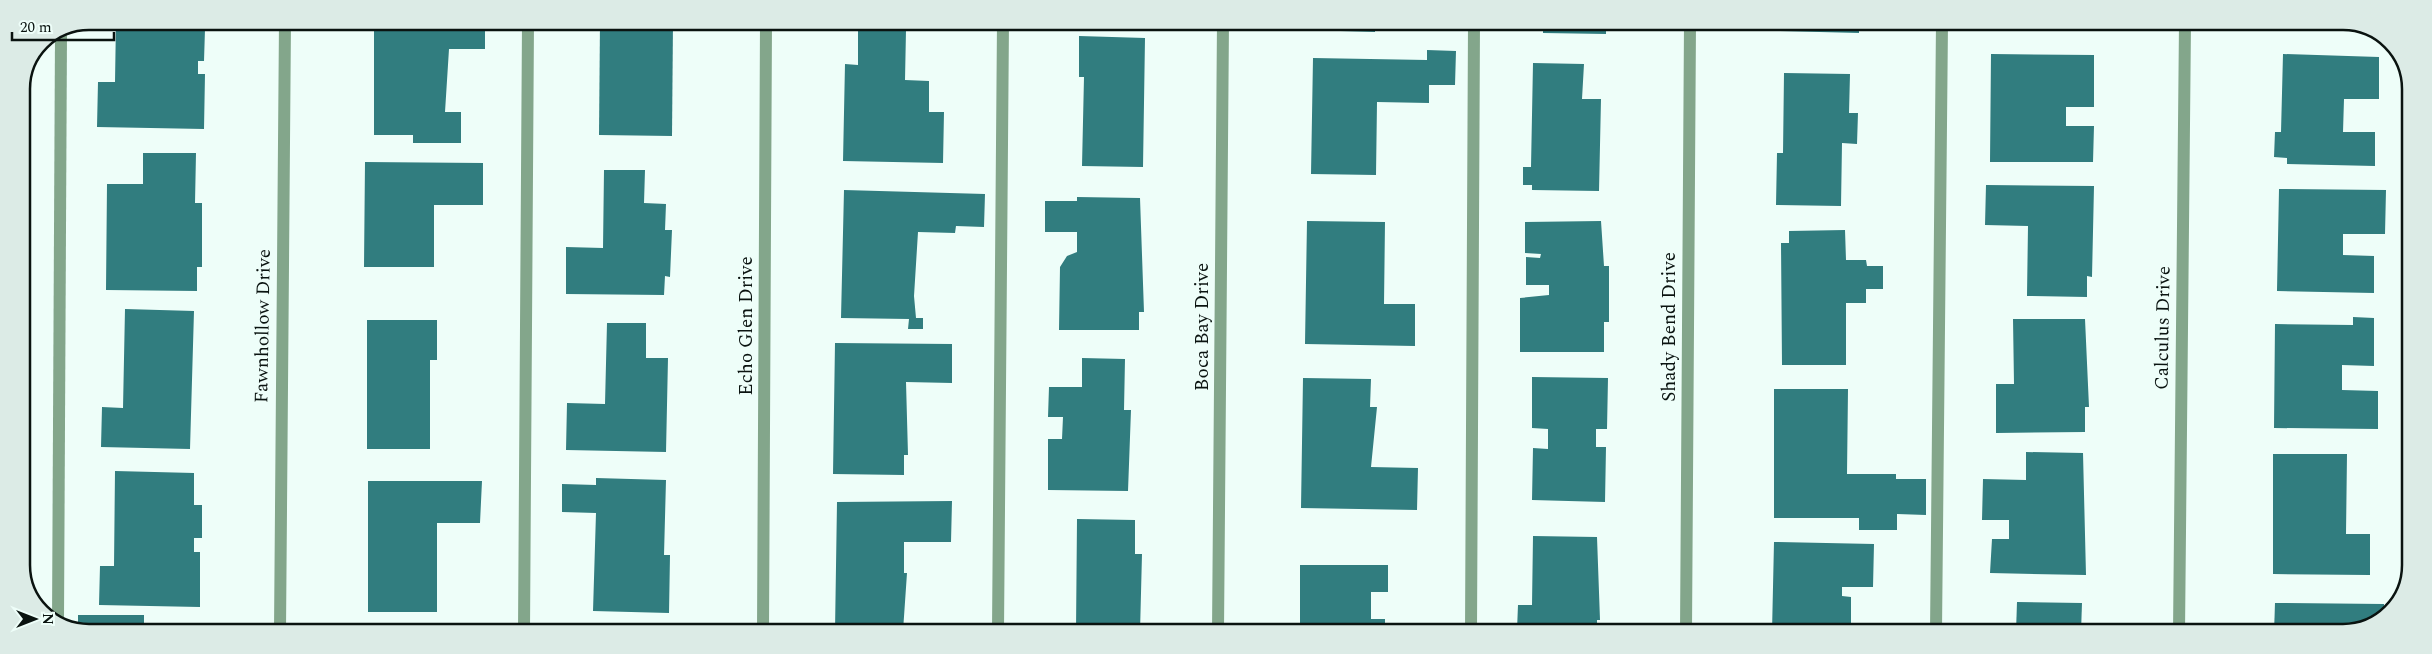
<svg xmlns="http://www.w3.org/2000/svg" width="2432" height="654" font-family="Spectral,serif">
  <style>
    .building { fill: #317d7f }
    .lines { fill: none; stroke-linecap: round; stroke-linejoin: round }
    .lane { stroke: #83a68b; stroke-width: 12 }
    .street { stroke: #83a68b; stroke-width: 12 }
    .labels { text-anchor: middle; dominant-baseline: central; stroke-width: 4; stroke-linejoin: round; paint-order: stroke }
    .street-label { font-size: 19px; fill: #0a1310; stroke: #eefef9 }
    .rim { fill: none; stroke: #0a1310; stroke-width: 2.5 }
  </style>
  <rect width="100%" height="100%" fill="#eefef9"/>
  <g class="building">
    <polygon points="116,21 199,21 198,28 205,29 204,61 198,61 198,74 205,74 204,129 97,127 98,82 115,82"/>
    <polygon points="374,22 485,22 485,49 449,49 445,112 461,112 461,143 413,143 413,135 374,135"/>
    <polygon points="600,22 673,22 672,136 599,135"/>
    <polygon points="1306,22 1375,23 1375,32 1306,30"/>
    <polygon points="1543,23 1606,23 1606,34 1543,33"/>
    <polygon points="1780,23 1859,23 1859,33 1780,31"/>
    <rect x="2009" y="23" width="81" height="4"/>
    <polygon points="2296,23 2360,24 2363,26 2296,25"/>
    <polygon points="858,29 906,30 905,80 929,81 929,112 944,112 943,163 843,161 845,64 858,65"/>
    <polygon points="1079,36 1145,38 1143,167 1082,166 1084,77 1079,77"/>
    <polygon points="1427,50 1456,51 1455,85 1429,85 1429,103 1377,102 1376,175 1311,174 1313,58 1427,60"/>
    <polygon points="1991,54 2094,55 2094,107 2066,107 2066,126 2094,126 2093,162 1990,162"/>
    <polygon points="2283,54 2379,57 2379,99 2344,99 2343,132 2375,132 2375,166 2287,164 2287,158 2274,157 2275,132 2281,132"/>
    <polygon points="1533,63 1584,64 1582,99 1601,99 1599,191 1532,190 1532,185 1523,185 1523,167 1531,167"/>
    <polygon points="1784,73 1850,74 1849,113 1858,113 1857,144 1842,143 1841,206 1776,205 1777,153 1783,153"/>
    <polygon points="143,153 196,153 195,203 202,203 202,267 197,267 197,291 106,290 107,184 143,184"/>
    <polygon points="365,162 483,163 483,205 434,205 434,267 364,267"/>
    <polygon points="604,170 645,170 644,203 666,204 665,230 672,230 670,277 665,276 664,295 566,294 566,247 603,248"/>
    <polygon points="1986,185 2094,186 2092,277 2087,276 2087,297 2027,296 2028,226 1985,225"/>
    <polygon points="2279,189 2386,190 2385,234 2343,234 2343,255 2374,256 2374,293 2277,291"/>
    <polygon points="844,190 985,194 984,227 956,226 955,233 918,232 914,296 916,318 923,318 923,329 908,329 909,319 841,318"/>
    <polygon points="1077,197 1140,198 1144,312 1139,312 1139,330 1059,330 1060,267 1067,256 1077,252 1077,232 1045,232 1045,201 1077,201"/>
    <polygon points="1307,221 1385,222 1384,304 1415,304 1415,346 1305,344"/>
    <polygon points="1601,221 1604,266 1609,266 1609,322 1604,322 1604,352 1520,352 1520,298 1549,295 1549,285 1526,285 1526,257 1540,258 1541,254 1525,253 1525,222"/>
    <polygon points="1845,230 1846,260 1866,260 1867,266 1883,266 1883,289 1866,289 1866,303 1846,303 1846,365 1782,365 1781,243 1789,243 1789,231"/>
    <polygon points="125,309 194,311 190,449 101,447 102,407 123,408"/>
    <polygon points="2353,317 2374,318 2374,366 2342,365 2342,390 2378,391 2378,429 2274,428 2275,324 2353,325"/>
    <polygon points="2013,319 2085,319 2089,407 2085,407 2085,432 1996,433 1996,384 2014,384"/>
    <polygon points="367,320 437,320 437,360 430,360 430,449 367,449"/>
    <polygon points="607,323 646,323 646,358 668,358 666,452 566,450 567,403 605,404"/>
    <polygon points="835,343 952,344 952,383 906,382 908,455 904,455 904,475 833,474"/>
    <polygon points="1082,358 1125,359 1124,410 1131,410 1128,491 1048,490 1048,439 1062,439 1063,417 1048,417 1049,387 1082,387"/>
    <polygon points="1532,377 1608,378 1607,429 1596,429 1596,447 1606,447 1605,502 1532,500 1533,448 1548,449 1548,429 1532,428"/>
    <polygon points="1303,378 1371,379 1370,407 1377,407 1371,467 1418,468 1417,510 1301,508"/>
    <polygon points="1774,389 1848,389 1847,474 1896,474 1896,479 1926,479 1926,515 1897,514 1897,530 1859,530 1859,518 1774,518"/>
    <polygon points="2026,452 2083,453 2086,575 1990,573 1992,539 2009,539 2009,520 1982,520 1983,479 2026,480"/>
    <polygon points="2273,454 2347,454 2346,534 2370,534 2370,575 2273,574"/>
    <polygon points="115,471 194,473 194,505 202,505 202,538 194,538 194,552 200,552 200,607 99,605 100,566 114,566"/>
    <polygon points="596,478 666,480 664,555 670,555 669,613 593,611 596,513 562,512 562,484 596,485"/>
    <polygon points="368,481 482,481 480,523 437,523 437,612 368,612"/>
    <polygon points="952,501 951,542 904,542 904,573 907,573 903,631 835,631 837,502"/>
    <polygon points="1077,519 1135,520 1135,554 1142,554 1140,632 1076,631"/>
    <polygon points="1533,536 1597,537 1600,620 1597,620 1597,632 1517,630 1518,605 1532,605"/>
    <polygon points="1774,542 1874,544 1873,587 1842,587 1842,596 1851,597 1851,632 1772,632"/>
    <polygon points="1300,565 1388,565 1388,592 1371,592 1371,619 1385,619 1385,632 1300,632"/>
    <polygon points="2017,602 2082,603 2081,632 2016,632"/>
    <polygon points="2275,603 2384,604 2384,619 2343,633 2274,633"/>
    <rect x="78" y="615" width="66" height="16"/>
  </g>
  <g class="lines">
    <g class="lane">
      <polyline points="58,622 61,33"/>
      <polyline points="524,631 528,22"/>
      <polyline points="998,631 1003,22"/>
      <polyline points="1471,632 1474,23"/>
      <polyline points="1936,632 1942,23"/>
    </g>
    <g class="street">
      <polyline points="280,631 285,21"/>
      <polyline points="763,631 766,22"/>
      <polyline points="1218,632 1223,22"/>
      <polyline points="1686,632 1690,23"/>
      <polyline points="2179,633 2185,23"/>
    </g>
  </g>
  <g class="labels">
    <g class="street-label">
      <text transform="translate(263 326) rotate(-89)">Fawnhollow Drive</text>
      <text transform="translate(746 326) rotate(-90)">Echo Glen Drive</text>
      <text transform="translate(1202 327) rotate(-90)">Boca Bay Drive</text>
      <text transform="translate(1669 327) rotate(-90)">Shady Bend Drive</text>
      <text transform="translate(2163 328) rotate(-89)">Calculus Drive</text>
    </g>
  </g>
  <path d="M0 0H2432V654H0ZM89 30H2343A59 59 0 0 1 2402 89V565A59 59 0 0 1 2343 624H89A59 59 0 0 1 30 565V89A59 59 0 0 1 89 30Z" fill="#dcebe6" fill-rule="evenodd"/>
  <path class="rim" d="M89 30H2343A59 59 0 0 1 2402 89V565A59 59 0 0 1 2343 624H89A59 59 0 0 1 30 565V89A59 59 0 0 1 89 30Z"/>
  <g transform="translate(35 619) rotate(90)" stroke="#eefef9" stroke-width="4" paint-order="stroke">
  <path d="M0-4L9 19L0 12L-9 19Z" fill="#0a1310"/>
  <text y="-8" font-size="14" font-weight="bold" text-anchor="middle" fill="#0a1310">N</text>
  </g>
  <path d="M12 32v8h102v-8" fill="none" stroke="#0a1310" stroke-width="2.5"/>
  <text x="20" y="32" font-size="15" fill="#0a1310" stroke="#eefef9" stroke-width="4" paint-order="stroke">20 m</text>
</svg>
